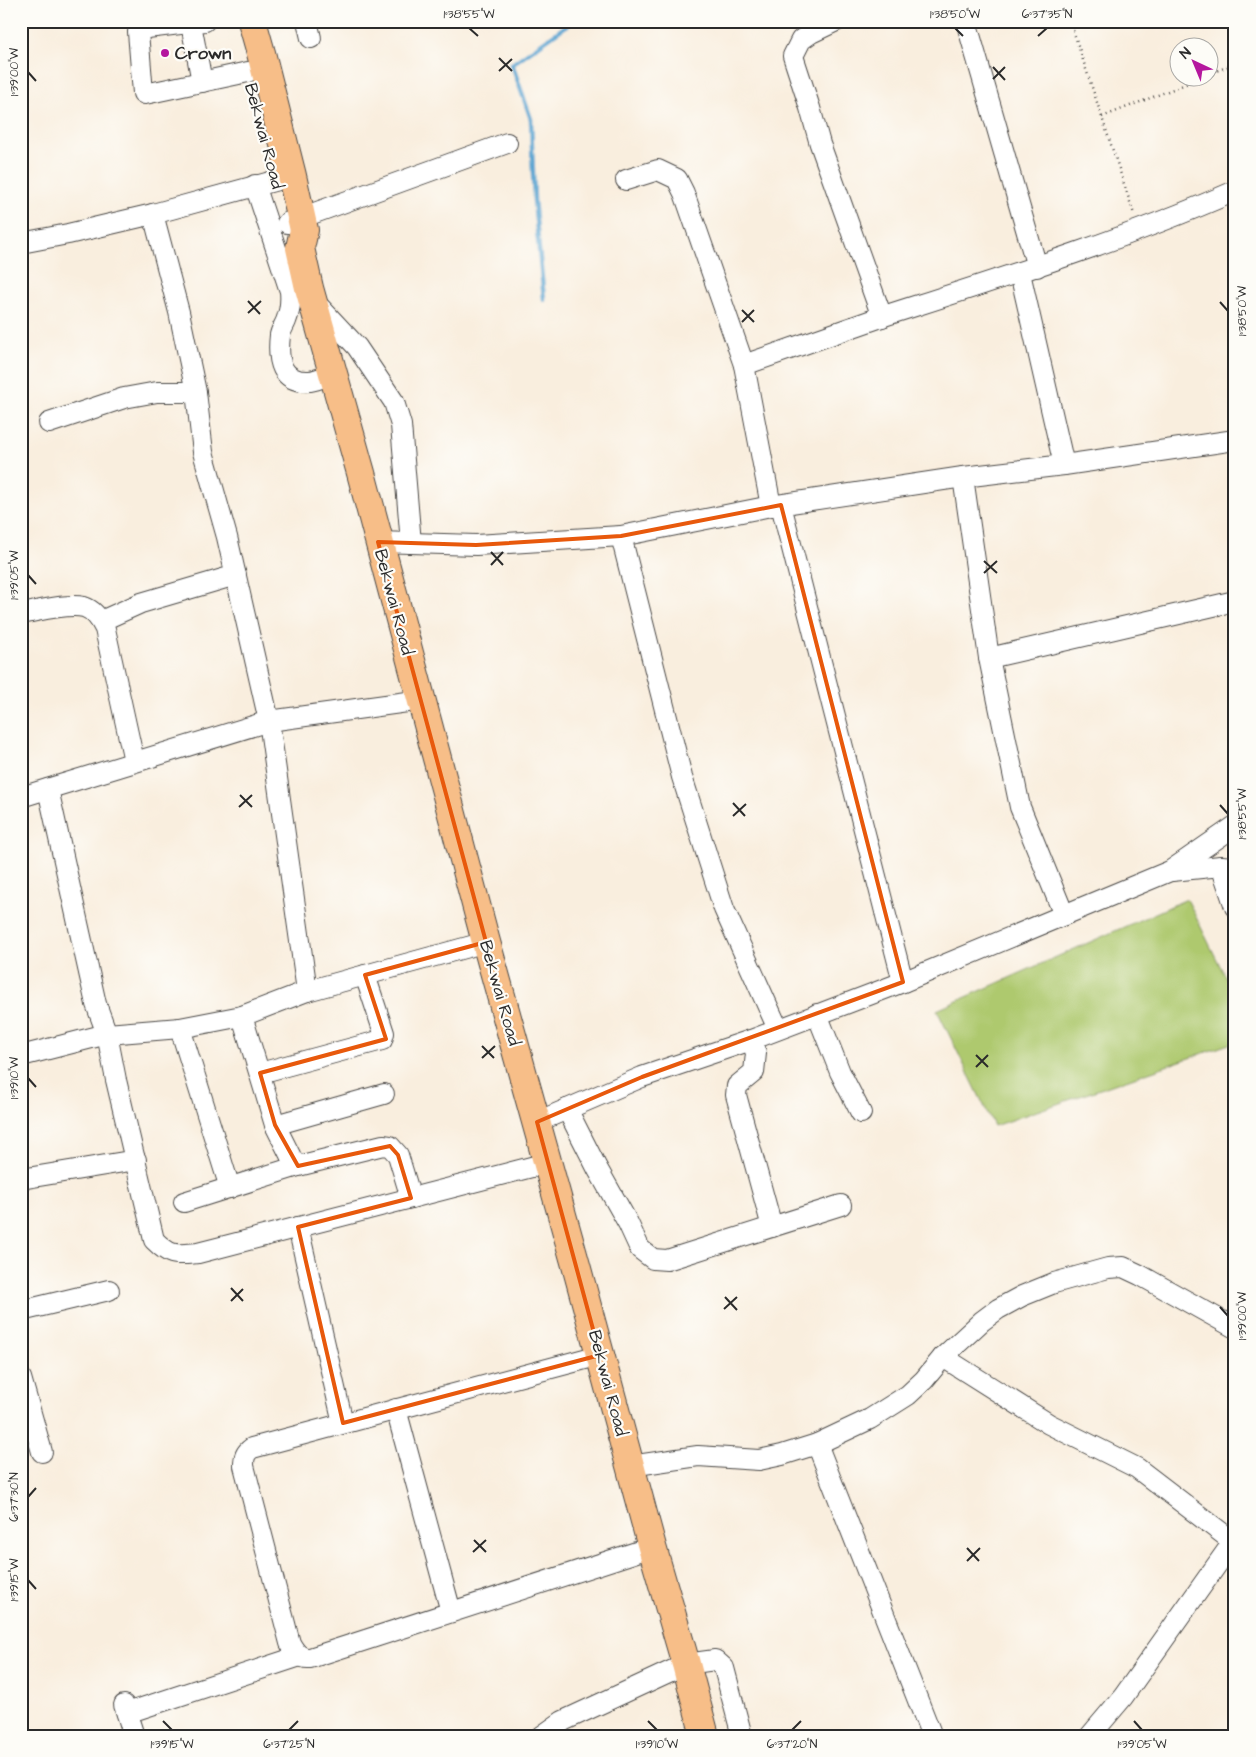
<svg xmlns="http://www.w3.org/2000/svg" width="1256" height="1757" font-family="'Architects Daughter',sans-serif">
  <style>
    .garden { fill: #aec96e; stroke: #6c7a4c }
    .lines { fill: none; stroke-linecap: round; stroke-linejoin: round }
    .stream { stroke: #58a3d0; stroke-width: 4.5 }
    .minor-casing { stroke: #4a4846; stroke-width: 22 }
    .highway-casing { stroke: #4a4846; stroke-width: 30 }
    .path { stroke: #4a4846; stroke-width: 2.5; stroke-dasharray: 1 4; stroke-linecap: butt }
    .minor { stroke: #fff; stroke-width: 20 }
    .highway { stroke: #f7be88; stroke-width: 28 }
    .marked { fill: none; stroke: #e8590c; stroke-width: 4; stroke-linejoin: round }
    .ticks { fill: none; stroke: #2b2b2b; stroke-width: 2 }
    .poi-dot { fill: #b5179e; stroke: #fdfcf7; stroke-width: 2 }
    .labels { text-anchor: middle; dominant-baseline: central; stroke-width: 4.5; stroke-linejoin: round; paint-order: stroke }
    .poi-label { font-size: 18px; font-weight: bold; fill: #2b2b2b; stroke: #fdfcf7; text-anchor: start }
    .street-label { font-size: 18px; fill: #2b2b2b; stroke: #fdfcf7 }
    .neatline { fill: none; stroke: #2b2b2b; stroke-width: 2 }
    .ticks-label { font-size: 12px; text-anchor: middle; fill: #2b2b2b }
  </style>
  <rect width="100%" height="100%" fill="#fdfcf7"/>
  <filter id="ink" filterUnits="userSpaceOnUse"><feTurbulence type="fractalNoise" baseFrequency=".02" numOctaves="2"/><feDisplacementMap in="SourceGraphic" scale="10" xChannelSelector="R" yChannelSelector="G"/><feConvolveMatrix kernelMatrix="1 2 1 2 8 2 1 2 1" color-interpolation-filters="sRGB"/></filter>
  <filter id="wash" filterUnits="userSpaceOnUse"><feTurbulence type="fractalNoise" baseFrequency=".0096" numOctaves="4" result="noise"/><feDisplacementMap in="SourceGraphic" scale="20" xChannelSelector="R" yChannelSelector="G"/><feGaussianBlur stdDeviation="1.12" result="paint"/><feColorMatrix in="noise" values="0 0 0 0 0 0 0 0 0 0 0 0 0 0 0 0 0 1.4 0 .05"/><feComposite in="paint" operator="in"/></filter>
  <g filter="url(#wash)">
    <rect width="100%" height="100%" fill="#f9eede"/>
    <polygon class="garden" points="1187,899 1235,996 1235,1042 994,1126 937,1010"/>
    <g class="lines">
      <polyline class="stream" points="544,299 534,200 531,119 512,64 573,21"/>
    </g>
  </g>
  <g filter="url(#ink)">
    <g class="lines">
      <g class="minor-casing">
        <g id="minor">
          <polyline points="205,21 139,29 138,32 143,93 145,94 248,72"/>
          <polyline points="307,21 311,38"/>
          <polyline points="836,21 811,33 801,40 793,56 810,108 820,144 882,317"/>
          <polyline points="966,21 1037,267"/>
          <polyline points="191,24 202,82"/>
          <polyline points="626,180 658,170 677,179 684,193 744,365 771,506"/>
          <path d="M255,185L290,291C291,301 290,311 286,321C284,326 281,330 280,335C277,361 281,383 310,381C318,380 326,376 333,374"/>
          <polyline points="153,214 179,312 196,392 203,452 227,537 269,721 307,991"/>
          <polyline points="287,223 507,143"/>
          <polyline points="21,243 68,234 153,214 292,176"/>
          <polyline points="1020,273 1064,465"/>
          <polyline points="315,302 357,347 394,402 401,425 411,543"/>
          <path d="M744,365C791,349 837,332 884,316C1002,278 1121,241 1235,191"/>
          <polyline points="49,423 124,398 157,392 196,392"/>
          <polyline points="963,477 989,658 1020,807 1064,915"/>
          <polyline points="781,505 903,982"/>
          <polyline points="621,536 682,777 724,909 778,1029"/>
          <polyline points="378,542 476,545 621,536 771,506 963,477 1064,465 1235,440"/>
          <path d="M21,614C39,611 67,603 84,607C94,610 101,621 105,629L134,761"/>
          <polyline points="101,621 141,603 236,575"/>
          <polyline points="989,658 1235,601"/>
          <path d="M48,789L96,1004L107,1034L116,1080L154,1240C171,1257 175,1255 198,1253L547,1163"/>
          <polyline points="21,797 269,721 422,700"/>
          <polyline points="1221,866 1235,907"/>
          <polyline points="1172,871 1221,866 1235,867"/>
          <polyline points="817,1014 840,1072 861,1113"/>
          <polyline points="242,1016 275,1125 292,1159 298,1166 383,1145 390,1146 398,1155 411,1198"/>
          <polyline points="180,1028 230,1188"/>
          <polyline points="751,1040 756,1053 754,1072 737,1086 736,1095 772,1227"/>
          <polyline points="21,1056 107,1034 180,1028 242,1016 307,991 486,942"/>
          <polyline points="260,1073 382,1040 384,1033 365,975"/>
          <polyline points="567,1109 597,1168 628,1223 640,1249 653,1259 667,1260 841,1205"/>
          <polyline points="537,1122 642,1077 751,1040 903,982 1170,871 1235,826"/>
          <polyline points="275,1125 384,1094"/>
          <polyline points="21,1179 136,1160"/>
          <polyline points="184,1202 298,1166"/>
          <polyline points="298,1227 343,1423"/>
          <polyline points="21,1311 109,1290"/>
          <path d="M600,1355L252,1448C245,1453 244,1457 244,1466L290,1643C295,1652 300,1659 310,1658L652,1547"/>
          <polyline points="943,1357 1049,1424 1137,1468 1235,1543"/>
          <polyline points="21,1378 42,1452"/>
          <polyline points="396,1409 451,1612"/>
          <polyline points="817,1444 932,1736"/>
          <polyline points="630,1466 698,1456 759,1460 782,1455 817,1444 870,1419 908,1395 924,1380 943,1357 982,1321 998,1309 1022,1296 1054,1283 1108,1268 1123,1267 1140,1275 1235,1328"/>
          <polyline points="124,1705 134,1736"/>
          <polyline points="127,1713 300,1656"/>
          <polyline points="542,1736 563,1721 686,1664 715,1660 724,1668 742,1736"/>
          <polyline points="1090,1736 1123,1697 1233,1542"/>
        </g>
      </g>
      <g class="highway-casing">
        <polyline id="highway" points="252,21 261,53 292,176 304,230 300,248 309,288 361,473 486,942 577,1269 652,1547 686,1664 705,1736"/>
      </g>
      <g class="path">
        <polyline points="1070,21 1134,214"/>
        <polyline points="1208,74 1235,64"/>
        <polyline points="1102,117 1201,78"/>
      </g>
      <use href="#minor" class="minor"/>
      <use href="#highway" class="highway"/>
    </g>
  </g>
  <path class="marked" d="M781,505L903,982L642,1077L537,1122L600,1355L343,1423L298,1227L411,1198L398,1155L390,1146L298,1166L275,1125L260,1073L386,1039L365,975L486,942L378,542L476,545L621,536Z"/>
  <path class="ticks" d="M469,28L478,36M955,28L963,36M1038,36L1047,28M499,58L512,71M993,67L1005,80M499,71L512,59M28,72L36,81M993,79L1005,67M248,301L260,314M1220,302L1228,311M742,310L754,322M248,313L261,301M742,322L754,310M491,552L503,565M984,561L997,573M491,565L503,552M984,573L997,561M28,575L36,584M240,795L252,807M733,803L745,816M1220,805L1228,814M239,807L252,795M733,816L746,804M482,1046L494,1058M976,1055L988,1067M482,1058L495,1046M976,1067L988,1055M28,1078L36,1087M231,1288L243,1301M725,1297L737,1310M231,1301L243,1289M1220,1307L1228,1316M724,1309L737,1297M28,1497L36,1488M474,1540L486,1552M967,1548L979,1561M473,1552L486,1540M967,1561L980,1548M28,1580L36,1589M163,1721L172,1730M648,1721L657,1730M1134,1721L1142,1730M289,1730L298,1721M792,1730L801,1721"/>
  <circle class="poi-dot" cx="165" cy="53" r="5"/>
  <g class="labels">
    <g class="poi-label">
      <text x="175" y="53">Crown</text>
    </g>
    <g class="street-label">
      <text transform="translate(264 136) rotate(75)">Bekwai Road</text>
      <text transform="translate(394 602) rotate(75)">Bekwai Road</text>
      <text transform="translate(500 993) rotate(74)">Bekwai Road</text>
      <text transform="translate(608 1383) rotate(75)">Bekwai Road</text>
    </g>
  </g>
  <rect width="1256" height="1757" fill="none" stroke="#fdfcf7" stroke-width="55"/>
  <g transform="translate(1194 62) rotate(316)"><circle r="24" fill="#fdfcf7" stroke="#a9a8a5"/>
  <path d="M0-4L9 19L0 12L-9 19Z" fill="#b5179e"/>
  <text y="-8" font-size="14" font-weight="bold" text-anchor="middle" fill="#2b2b2b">N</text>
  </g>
  <rect x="28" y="28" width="1200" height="1702" class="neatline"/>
  <g class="ticks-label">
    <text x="469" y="18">1°38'55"W</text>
    <text x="955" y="18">1°38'50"W</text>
    <text x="1047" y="18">6°37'35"N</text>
    <text transform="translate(14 72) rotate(-90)" y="4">1°39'00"W</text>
    <text transform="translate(1242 311) rotate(-90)" y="4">1°38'50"W</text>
    <text transform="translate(14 575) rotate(-90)" y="4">1°39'05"W</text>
    <text transform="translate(1242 814) rotate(-90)" y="4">1°38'55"W</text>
    <text transform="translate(14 1078) rotate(-90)" y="4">1°39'10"W</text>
    <text transform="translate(1242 1316) rotate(-90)" y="4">1°39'00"W</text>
    <text transform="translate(14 1497) rotate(-90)" y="4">6°37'30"N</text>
    <text transform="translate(14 1580) rotate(-90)" y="4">1°39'15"W</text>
    <text x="172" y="1748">1°39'15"W</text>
    <text x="289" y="1748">6°37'25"N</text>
    <text x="657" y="1748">1°39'10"W</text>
    <text x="792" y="1748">6°37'20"N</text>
    <text x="1142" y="1748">1°39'05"W</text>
  </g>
</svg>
